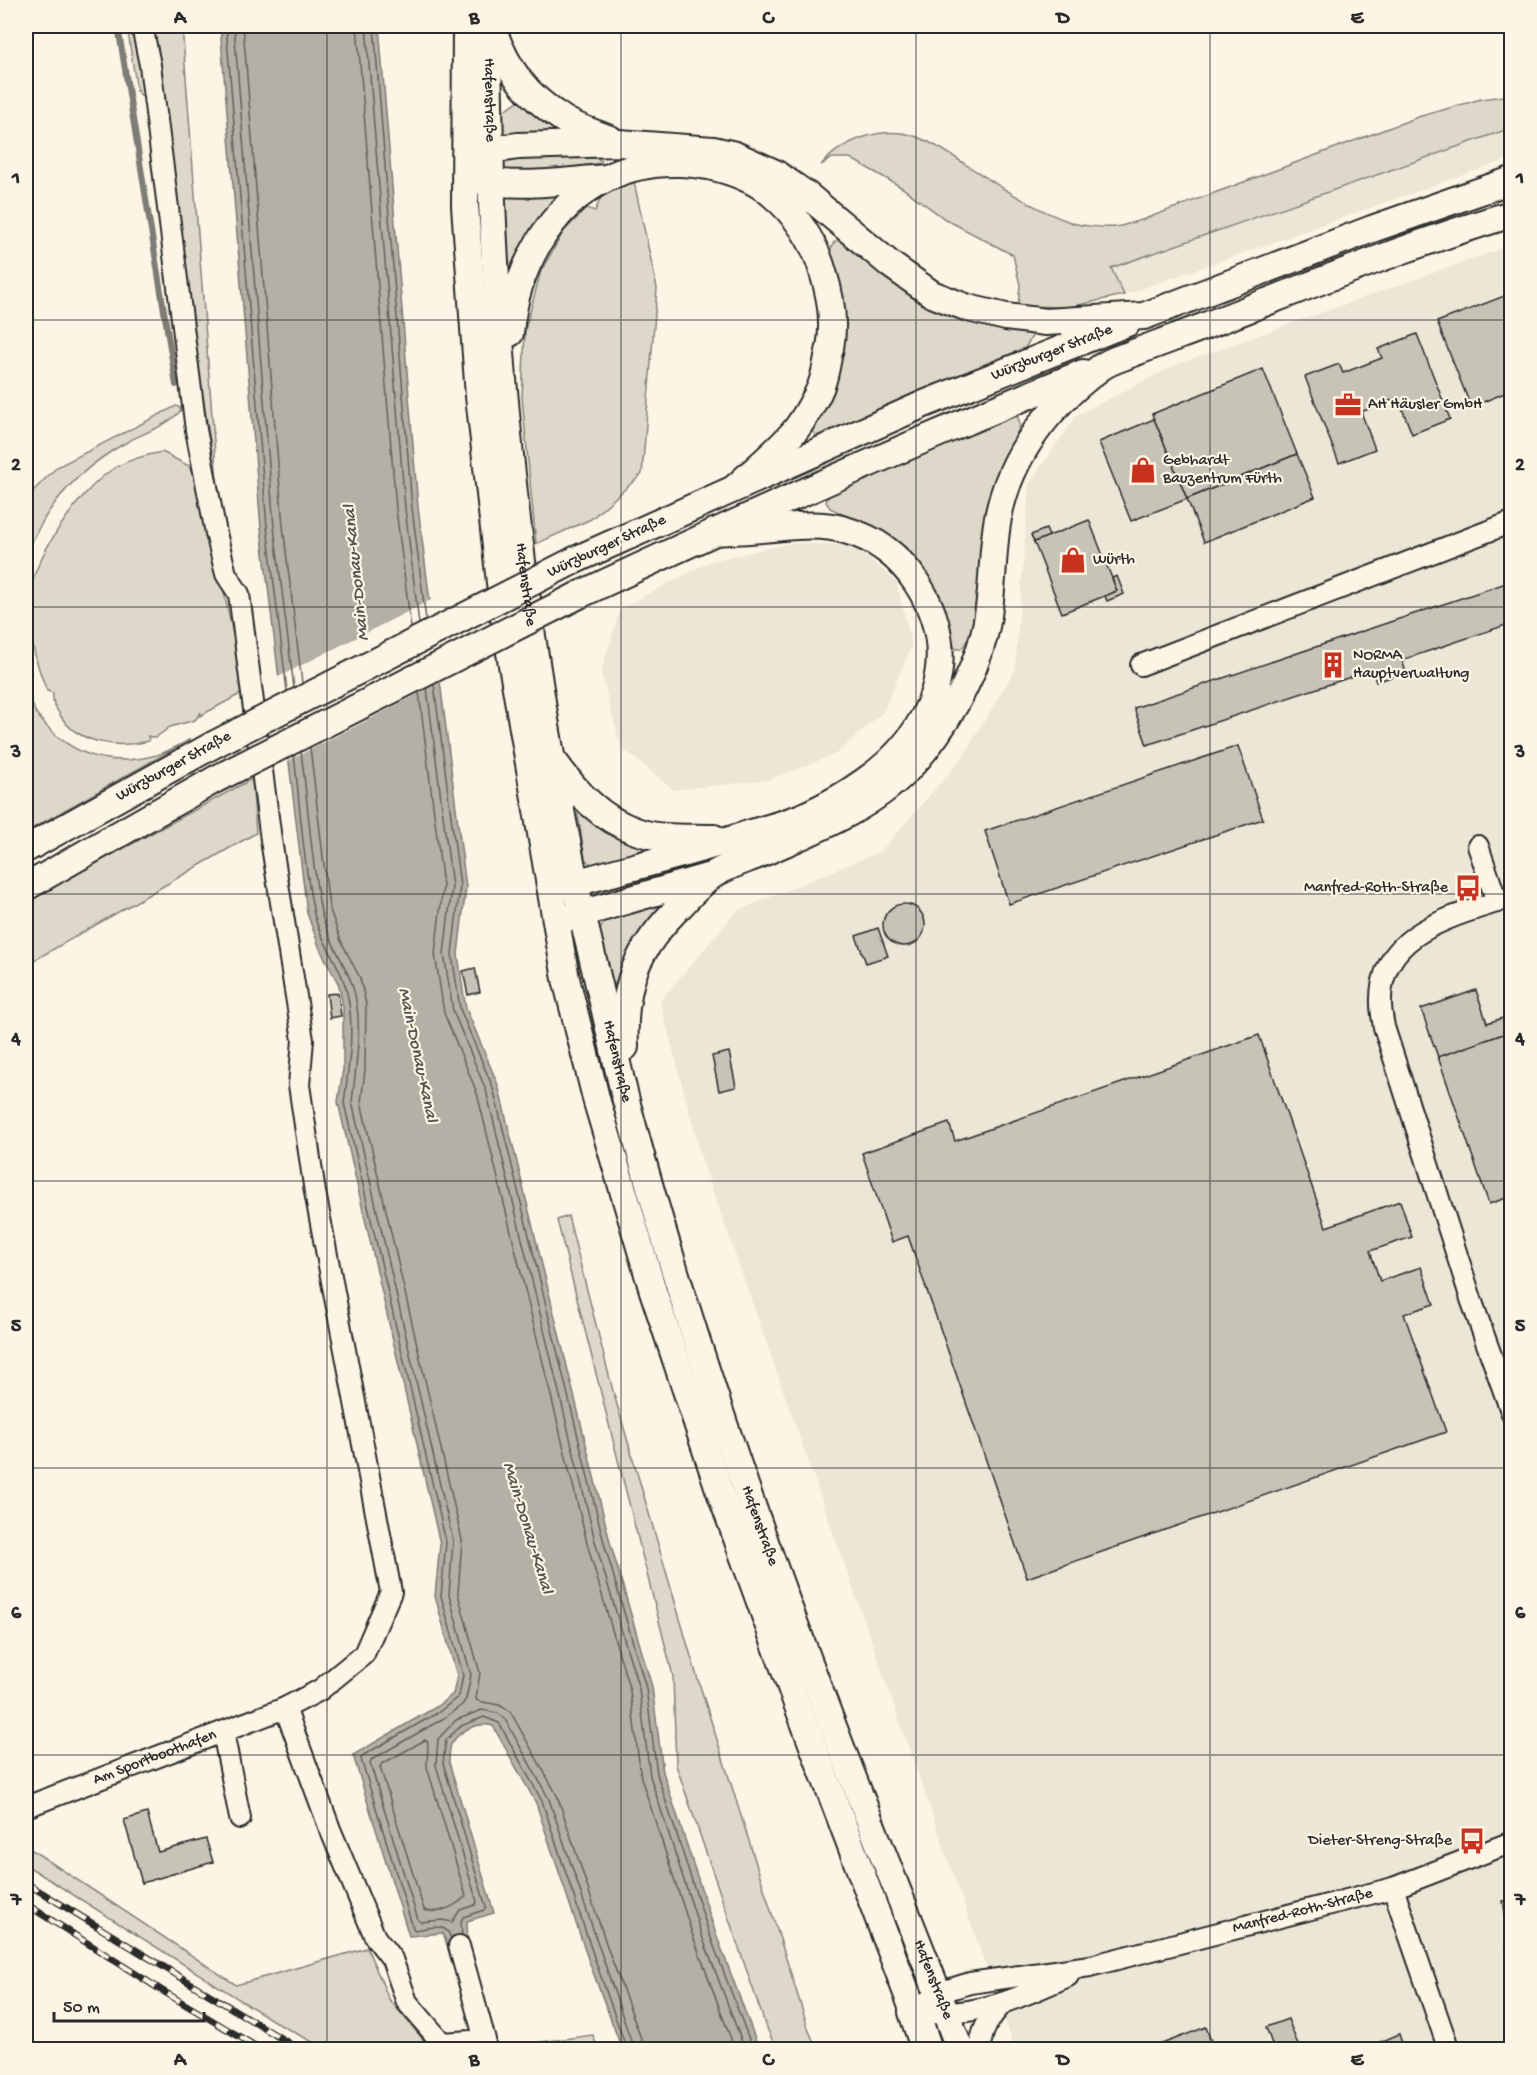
<svg xmlns="http://www.w3.org/2000/svg" width="1537" height="2075" font-family="'Gochi Hand',sans-serif">
  <style>
    .built { fill: #ece6d7 }
    .green { fill: #ded8ca; stroke: #84827a; stroke-width: 1.5 }
    .water { fill: #b4b0a5; stroke: #7d7b74; stroke-width: 1.5 }
    .pier { fill: #fcf5e5 }
    .lines { fill: none; stroke-linecap: round; stroke-linejoin: round }
    .shore { stroke: #62605c; stroke-width: 1.5 }
    .stream { stroke: #7d7b74; stroke-width: 6 }
    .building { fill: #c8c3b7; stroke: #2b2b2b; stroke-width: 1.5 }
    .minor-casing { stroke: #2b2b2b; stroke-width: 24 }
    .major-casing { stroke: #2b2b2b; stroke-width: 30 }
    .highway-casing { stroke: #2b2b2b; stroke-width: 34 }
    .minor { stroke: #fcf5e5; stroke-width: 20 }
    .major { stroke: #fcf5e5; stroke-width: 26 }
    .highway { stroke: #fcf5e5; stroke-width: 30 }
    .rail-casing { stroke: #2b2b2b; stroke-width: 7 }
    .rail { stroke: #fcf5e5; stroke-width: 4.5; stroke-dasharray: 14; stroke-linecap: butt }
    .major-bridge-casing { stroke: #2b2b2b; stroke-width: 30; stroke-linecap: butt }
    .major-bridge { stroke: #fcf5e5; stroke-width: 26 }
    .grid { fill: none; stroke: #2b2b2b; stroke-width: 1.5; stroke-opacity: 0.55 }
    .labels { text-anchor: middle; dominant-baseline: central; stroke-width: 4.5; stroke-linejoin: round; paint-order: stroke }
    .street-label { font-size: 16px; fill: #2b2b2b; stroke: #fcf5e5 }
    .poi-label { font-size: 16px; fill: #2b2b2b; stroke: #fcf5e5; text-anchor: start }
    .water-label { font-size: 18px; font-style: italic; fill: #545350; stroke: #fcf5e5 }
    .neatline { fill: none; stroke: #2b2b2b; stroke-width: 2 }
    .grid-label { font-size: 20px; text-anchor: middle; font-weight: bold; fill: #2b2b2b }
  </style>
  <rect width="100%" height="100%" fill="#fcf5e5"/>
  <filter id="ink" filterUnits="userSpaceOnUse"><feTurbulence type="fractalNoise" baseFrequency=".0167" numOctaves="2"/><feDisplacementMap in="SourceGraphic" scale="12" xChannelSelector="R" yChannelSelector="G"/><feConvolveMatrix kernelMatrix="1 2 1 2 8 2 1 2 1" color-interpolation-filters="sRGB"/></filter>
  <g filter="url(#ink)">
    <g class="built">
      <polygon points="1511,128 1511,158 1124,295 1111,268"/>
      <polygon points="1511,245 1511,2049 1015,2049 702,1160 660,1001 737,911 881,851 962,758 1015,670 1029,484 1077,415 1178,364"/>
      <polygon points="791,543 853,545 896,581 912,645 883,712 836,754 768,780 674,790 621,747 601,673 620,609 711,561"/>
    </g>
    <g class="green">
      <polygon points="127,26 182,26 218,493 195,345 167,124 137,91"/>
      <path d="M1511,95V128L1111,268L1124,295L1069,307L1018,306L1020,285L1013,255L945,219L901,187L850,158H832L821,165C844,139 884,125 917,137C934,143 950,154 965,164C998,185 1033,209 1070,222C1079,226 1106,228 1115,227C1124,226 1133,222 1142,220L1418,117L1481,99Z"/>
      <polygon points="523,98 561,132 501,137 495,116"/>
      <polygon points="551,157 597,158 602,161 601,163 532,173 502,171 500,164 523,159"/>
      <polygon points="634,182 657,288 642,474 591,519 536,544 522,398 525,330 541,271 564,231 587,208 595,211 602,195"/>
      <polygon points="565,190 511,276 507,276 501,199 507,196"/>
      <path d="M843,239L1024,330L1033,335L1025,348L817,436L810,430C818,413 827,397 834,379C852,337 846,292 830,251L834,242Z"/>
      <path d="M176,406L182,409C167,427 147,431 127,442C80,468 44,506 26,557V504L33,491L57,467Z"/>
      <path d="M1008,417H1018L1020,425C1014,441 1005,458 1000,476C987,519 990,617 961,649H956L861,523L830,508L826,502L829,494Z"/>
      <path d="M162,452L189,466L201,486L241,671L244,692L200,716L201,712L195,720L170,727L155,738L148,736L149,741C119,749 77,744 60,715C55,706 52,702 53,693L47,691C36,664 27,631 29,601C30,562 78,493 110,471C126,460 143,456 162,452Z"/>
      <path d="M26,687C29,695 32,705 36,713C65,753 105,768 153,756C166,753 179,745 191,739L26,832Z"/>
      <polygon points="252,779 256,833 26,965 26,903 65,880"/>
      <polygon points="577,808 650,847 597,865 589,863 585,859"/>
      <polygon points="684,861 687,868 623,892 599,896 597,889"/>
      <polygon points="661,899 667,902 620,984 616,985 612,983 600,930 605,919"/>
      <polygon points="568,1216 613,1391 695,1670 809,2031 817,2049 776,2049 764,2021 676,1765 673,1676 557,1220"/>
      <polygon points="26,1846 236,1985 367,1948 389,1999 431,2049 326,2049 280,2025 26,1865"/>
      <polygon points="593,2035 598,2049 488,2049"/>
    </g>
    <path class="water" d="M220,26H379L418,507L466,887L458,954L463,990L466,1008L498,1085L610,1542L652,1687L663,1772L715,1931L759,2049H622L588,1959L536,1803L493,1726C478,1722 461,1729 452,1743C449,1747 449,1756 449,1762L494,1913L467,1921L468,1943L448,1948L443,1933L409,1936L353,1755L436,1707L453,1694L457,1676L435,1596L440,1544L338,1102L343,1069V1008L339,985L320,949L307,913L261,528Z"/>
    <polygon class="pier" points="433,599 443,681 286,762 276,678"/>
    <g class="lines">
      <g class="shore">
        <polyline points="226,26 267,527 287,691"/>
        <polyline points="234,26 274,527 294,688"/>
        <polyline points="243,26 283,526 302,683"/>
        <polyline points="357,26 396,509 411,628"/>
        <polyline points="366,26 405,508 419,624"/>
        <polyline points="374,26 412,508 426,620"/>
        <polyline points="434,684 460,886 452,954 460,1009 493,1088 604,1543 646,1688 657,1774 709,1933 753,2050"/>
        <polyline points="427,688 452,886 444,954 453,1011 486,1090 596,1545 639,1689 650,1776 702,1936 745,2050"/>
        <polyline points="419,692 443,886 435,954 444,1013 477,1093 588,1547 630,1691 641,1778 694,1939 735,2050"/>
        <polyline points="310,747 329,907 341,941 360,978 366,1004 365,1070 361,1102 462,1540 458,1594 480,1673 476,1699 478,1701 499,1705 510,1711 557,1795 609,1952 642,2041 643,2050"/>
        <path d="M301,752C308,803 311,856 320,907C325,933 340,955 350,979C365,1014 356,1066 352,1102L453,1541L449,1595L471,1675L466,1699L462,1705L444,1718L371,1760L370,1763L418,1920L421,1922L442,1920L452,1922L460,1910L475,1905L477,1902L436,1765L438,1739L456,1720L482,1710L498,1713L505,1719L549,1799L634,2050"/>
        <path d="M294,755C300,806 303,859 313,909C318,937 337,959 345,985C356,1022 349,1065 344,1103L446,1542L441,1596L463,1675L459,1696L439,1712L362,1756L361,1759L413,1928L415,1930C429,1928 446,1921 451,1938"/>
        <path d="M425,1740L428,1742L427,1767L466,1896C456,1906 439,1915 424,1910L380,1767L382,1764Z"/>
        <polyline points="462,1935 461,1922 463,1917 484,1910 486,1907 443,1763 446,1740 461,1726 484,1717 499,1723 542,1801 594,1957 627,2050"/>
      </g>
      <polyline class="stream" points="118,26 176,385"/>
    </g>
    <g class="building">
      <polygon points="1512,293 1512,390 1471,407 1437,322"/>
      <polygon points="1417,334 1450,419 1412,434 1398,398 1361,412 1375,449 1339,463 1305,377 1339,364 1343,373 1382,358 1378,349"/>
      <polygon points="1263,369 1297,454 1187,499 1152,414"/>
      <polygon points="1154,419 1187,499 1131,521 1099,442"/>
      <polygon points="1297,454 1315,497 1204,542 1187,499"/>
      <polygon points="1089,520 1117,591 1062,613 1034,542"/>
      <polygon points="1046,529 1049,536 1034,542 1031,535"/>
      <polygon points="1117,576 1124,594 1107,601 1105,596 1117,591 1112,578"/>
      <polygon points="1512,581 1512,623 1402,660 1406,672 1376,682 1372,670 1147,745 1134,708"/>
      <polygon points="1238,746 1263,819 1009,904 985,831"/>
      <circle cx="904" cy="925" r="21"/>
      <polygon points="878,928 888,956 866,963 856,936"/>
      <polygon points="475,968 480,992 468,995 463,971"/>
      <polygon points="1476,990 1487,1023 1512,1015 1512,1031 1438,1057 1421,1009"/>
      <polygon points="338,993 341,1016 330,1018 327,994"/>
      <polygon points="1512,1031 1512,1196 1489,1204 1438,1057"/>
      <polygon points="1259,1035 1326,1227 1400,1201 1412,1237 1370,1251 1380,1281 1421,1267 1434,1304 1404,1314 1446,1432 1027,1578 908,1236 892,1242 862,1153 949,1123 955,1141"/>
      <polygon points="729,1052 736,1087 719,1091 712,1056"/>
      <polygon points="147,1813 158,1852 206,1839 213,1862 142,1883 124,1820"/>
      <polygon points="1512,1900 1512,1963 1509,1963 1506,1947 1511,1946 1503,1901"/>
      <polygon points="1288,2019 1300,2050 1274,2050 1266,2027"/>
      <polygon points="1206,2027 1214,2050 1146,2050"/>
      <polygon points="1399,2034 1404,2050 1362,2050"/>
    </g>
    <g class="lines">
      <g class="minor-casing">
        <g id="minor">
          <polyline points="1141,665 1512,522"/>
          <polyline points="1478,846 1497,902"/>
          <path d="M1512,897C1457,916 1378,930 1381,1004C1381,1012 1383,1020 1384,1027L1472,1302L1512,1414"/>
          <polyline points="285,1708 330,1829 375,1937 392,1959 407,2002 442,2043 485,2040 459,1946"/>
          <polyline points="223,1732 240,1818"/>
          <path id="s1" d="M26,1807L285,1708L320,1690L364,1654L391,1592L315,1192L299,1085L303,1040L271,840L239,594L226,574L216,533L196,430L150,65L142,26"/>
          <polyline points="1393,1888 1449,2050"/>
          <path id="s2" d="M914,2012L938,1993L970,1983L1090,1966L1393,1888L1512,1842"/>
          <path d="M933,2013C983,2015 1023,1996 1068,1976"/>
          <path d="M980,2050C981,2029 990,2017 1003,2003"/>
        </g>
      </g>
      <g class="major-casing">
        <g id="major">
          <polyline points="466,26 465,206 479,396 504,618 566,979 597,1102 653,1291 719,1489 796,1701 914,2012"/>
          <path id="s3" d="M488,26C489,313 517,601 575,882C582,917 591,950 599,985C609,1026 617,1067 628,1108C681,1307 749,1504 822,1697C866,1815 915,1932 960,2050"/>
          <path d="M493,30C508,71 526,95 563,119C577,128 595,133 610,139"/>
          <polyline points="474,152 518,146 619,143 713,150 735,155 775,173 807,195 891,265 932,294 968,308 1006,317 1046,322 1144,316 1372,229 1512,180"/>
          <path d="M475,179C518,189 563,181 606,178"/>
          <path d="M510,333C515,271 549,206 607,178C650,156 709,159 752,181C786,199 813,236 823,272C831,297 835,322 830,348C827,359 826,372 822,383C819,394 800,426 792,434C775,453 754,470 736,487"/>
          <path id="s4" d="M575,560L924,404L1127,323"/>
          <path d="M579,595C745,517 913,442 1083,373"/>
          <path d="M556,764C577,793 601,819 636,831C660,840 689,837 714,838"/>
          <polyline points="26,849 213,745"/>
          <polyline points="26,887 216,779"/>
          <path d="M558,888C619,870 681,856 742,836C763,829 786,824 806,815C826,806 847,794 865,781C933,734 965,655 916,582C899,556 874,538 845,530C821,523 796,526 773,528C753,530 734,531 714,532"/>
          <polyline points="567,918 707,877"/>
          <path d="M625,1047C622,984 636,949 681,905C690,895 700,885 710,877C723,867 743,861 758,855C809,832 868,811 908,769C942,734 974,678 985,631C994,594 991,555 998,518C1010,455 1049,406 1100,368C1110,360 1125,357 1136,352C1159,343 1182,335 1205,326C1306,287 1407,245 1512,214"/>
        </g>
      </g>
      <g class="highway-casing">
        <polyline id="highway" points="914,2012 927,2050"/>
      </g>
      <use href="#minor" class="minor"/>
      <use href="#major" class="major"/>
      <use href="#highway" class="highway"/>
      <g class="rail-casing">
        <g id="rail">
          <polyline points="26,1883 300,2050"/>
          <polyline points="26,1904 161,1990 262,2050"/>
        </g>
      </g>
      <use href="#rail" class="rail"/>
      <g class="major-bridge-casing">
        <g id="major-bridge">
          <polyline points="213,745 575,560"/>
          <polyline points="216,779 579,595"/>
        </g>
      </g>
      <use href="#major-bridge" class="major-bridge"/>
    </g>
  </g>
  <path class="grid" d="M327,26V2050M621,26V2050M916,26V2050M1210,26V2050M26,320H1512M26,607H1512M26,894H1512M26,1181H1512M26,1468H1512M26,1755H1512"/>
  <defs>
    <g id="office-bare" transform="scale(2.07)"><path d="M-6-3h4V-5.5h4V-3h4V5H-6ZM-1-4.5V-3h2v-1.5ZM-6 0V1H6V0Z" fill="#c8321e" stroke="#fcf5e5" stroke-width="2.5" paint-order="stroke"/></g>
    <g id="shop-bare" transform="scale(2.07)"><path d="M-5-2.5h2.3a2.7 3.5 0 0 1 5.4 0H5L5.5 6h-11ZM-1.5-2.5h3a1.5 2.3 0 0 0-3 0Z" fill="#c8321e" stroke="#fcf5e5" stroke-width="2.5" paint-order="stroke"/></g>
    <g id="building-bare" transform="scale(2.07)"><path d="M-4-6H4V6H1V3H-1V6H-4ZM-2.5-4.3h1.7v1.8h-1.7ZM.8-4.3h1.7v1.8H.8ZM-2.5-1h1.7V.8h-1.7ZM.8-1h1.7V.8H.8Z" fill="#c8321e" stroke="#fcf5e5" stroke-width="2.5" paint-order="stroke"/></g>
    <g id="bus-bare" transform="scale(2.07)"><path d="M-5-6H5V4H4V6H2V4H-2V6H-4V4H-5ZM-3.5-4V0h7V-4ZM-3.5 1.2v1.5H-2V1.2ZM2 1.2v1.5H3.5V1.2Z" fill="#c8321e" stroke="#fcf5e5" stroke-width="2.5" paint-order="stroke"/></g>
  </defs>
  <g fill-rule="evenodd">
    <use href="#office-bare" x="1348" y="405"/>
    <use href="#shop-bare" x="1143" y="470"/>
    <use href="#shop-bare" x="1073" y="560"/>
    <use href="#building-bare" x="1333" y="665"/>
    <use href="#bus-bare" x="1468" y="888"/>
    <use href="#bus-bare" x="1472" y="1841"/>
  </g>
  <g class="labels">
    <g class="street-label">
      <text stroke="none"><textPath href="#s3" startOffset="74">Hafenstraße</textPath></text>
      <text stroke="none"><textPath href="#s4" startOffset="520">Würzburger Straße</textPath></text>
      <text transform="translate(607 547) rotate(-25)">Würzburger Straße</text>
      <text stroke="none"><textPath href="#s3" startOffset="560">Hafenstraße</textPath></text>
      <text transform="translate(174 767) rotate(-29)">Würzburger Straße</text>
      <text stroke="none"><textPath href="#s3" startOffset="1046">Hafenstraße</textPath></text>
      <text stroke="none"><textPath href="#s3" startOffset="1532">Hafenstraße</textPath></text>
      <text stroke="none"><textPath href="#s1" startOffset="138">Am Sportboothafen</textPath></text>
      <text stroke="none"><textPath href="#s2" startOffset="405">Manfred-Roth-Straße</textPath></text>
      <text stroke="none"><textPath href="#s3" startOffset="2018">Hafenstraße</textPath></text>
    </g>
    <g class="poi-label">
      <text x="1368" y="405">AH Häusler GmbH</text>
      <text x="1163" y="461">Gebhardt<tspan x="1163" dy="18">Bauzentrum Fürth</tspan></text>
      <text x="1093" y="560">Würth</text>
      <text x="1353" y="656">NORMA<tspan x="1353" dy="18">Hauptverwaltung</tspan></text>
      <text x="1448" y="888" text-anchor="end">Manfred-Roth-Straße</text>
      <text x="1452" y="1841" text-anchor="end">Dieter-Streng-Straße</text>
    </g>
    <g class="water-label">
      <text transform="translate(357 573) rotate(-96)">Main-Donau-Kanal</text>
      <text transform="translate(417 1055) rotate(78)">Main-Donau-Kanal</text>
      <text transform="translate(527 1528) rotate(73)">Main-Donau-Kanal</text>
    </g>
  </g>
  <rect width="1537" height="2075" fill="none" stroke="#fcf5e5" stroke-width="66"/>
  <path d="M54 2012v9h150v-9" fill="none" stroke="#2b2b2b" stroke-width="3"/>
  <text x="63" y="2012" font-size="18" fill="#2b2b2b" stroke="#fcf5e5" stroke-width="4.5" paint-order="stroke">50 m</text>
  <rect x="33" y="33" width="1471" height="2009" class="neatline"/>
  <g class="grid-label">
    <text x="180" y="23">A</text>
    <text x="474" y="23">B</text>
    <text x="768" y="23">C</text>
    <text x="1063" y="23">D</text>
    <text x="1357" y="23">E</text>
    <text x="16" y="183">1</text>
    <text x="1520" y="183">1</text>
    <text x="16" y="470">2</text>
    <text x="1520" y="470">2</text>
    <text x="16" y="757">3</text>
    <text x="1520" y="757">3</text>
    <text x="16" y="1044">4</text>
    <text x="1520" y="1044">4</text>
    <text x="16" y="1331">5</text>
    <text x="1520" y="1331">5</text>
    <text x="16" y="1618">6</text>
    <text x="1520" y="1618">6</text>
    <text x="16" y="1905">7</text>
    <text x="1520" y="1905">7</text>
    <text x="180" y="2065">A</text>
    <text x="474" y="2065">B</text>
    <text x="768" y="2065">C</text>
    <text x="1063" y="2065">D</text>
    <text x="1357" y="2065">E</text>
  </g>
</svg>
